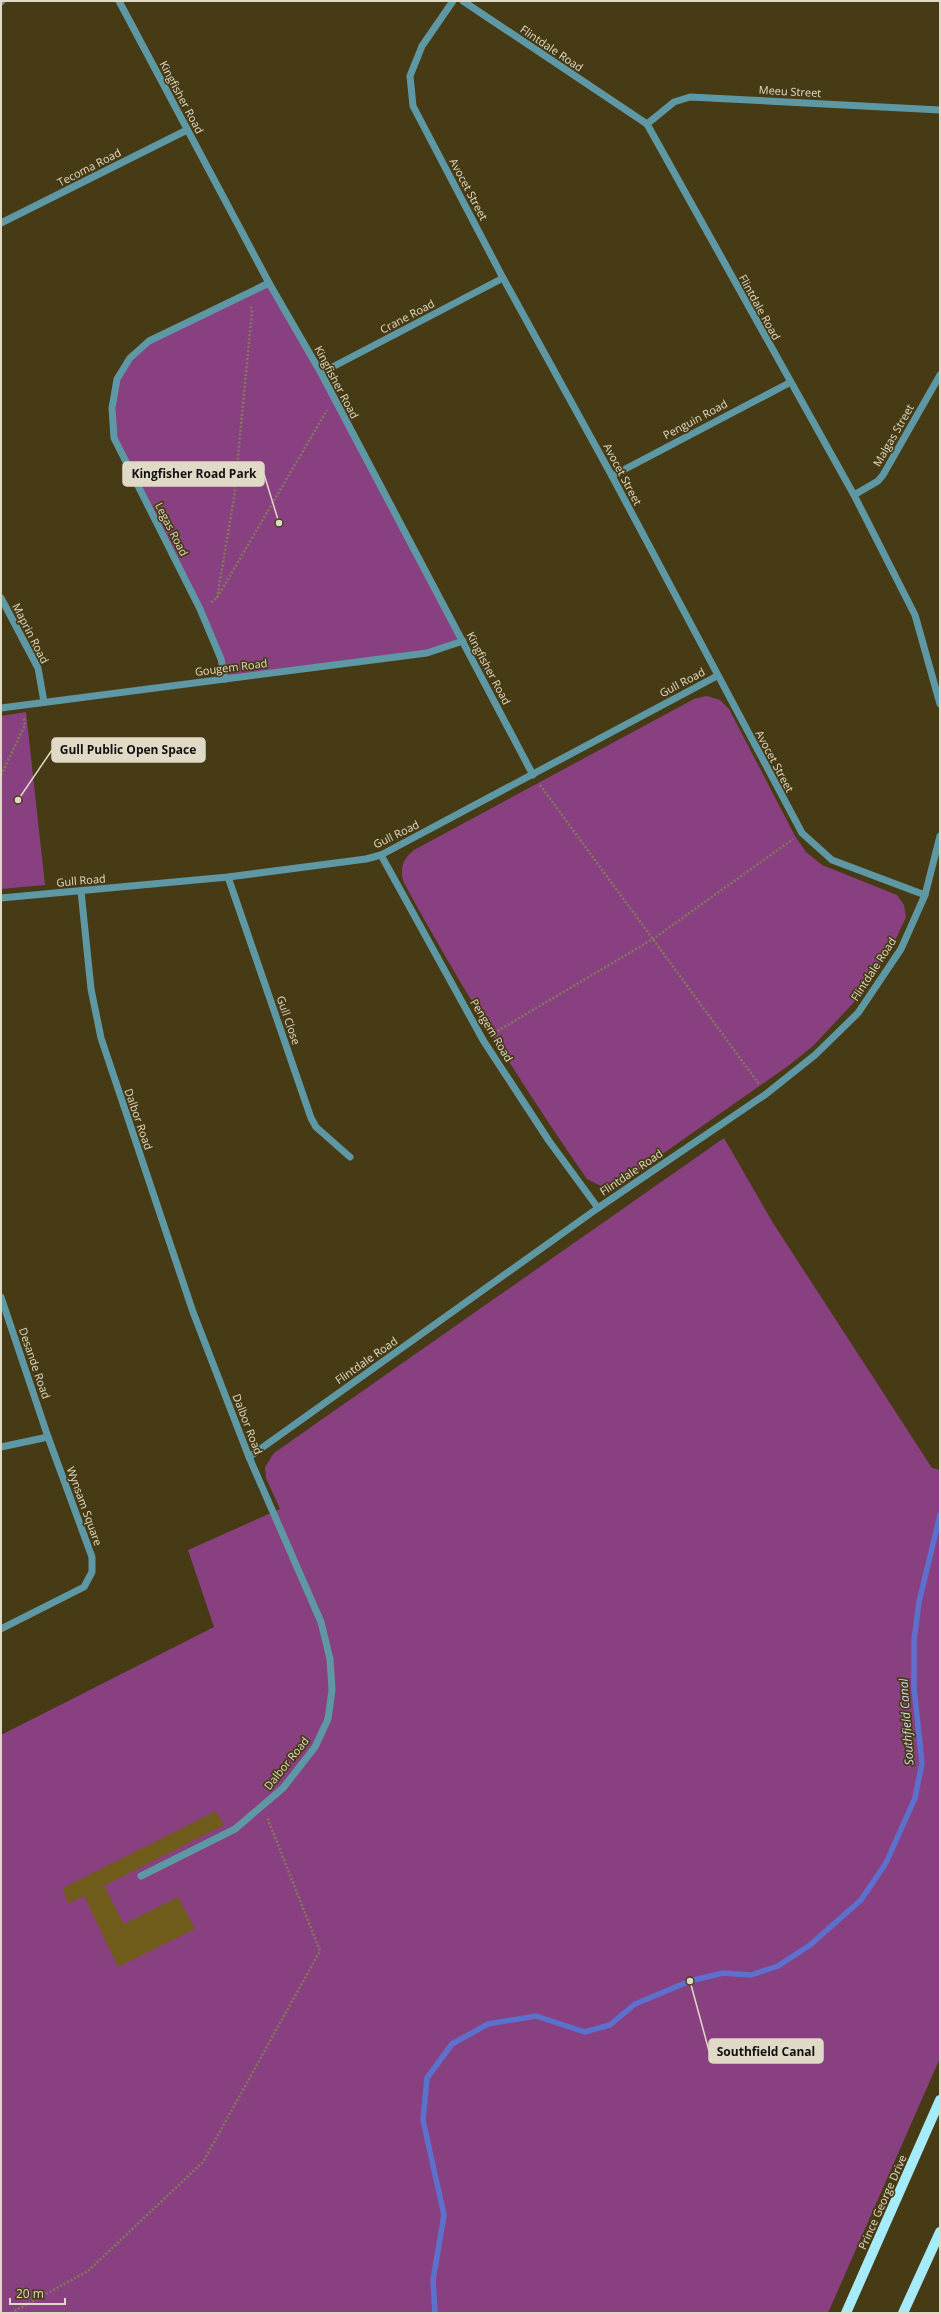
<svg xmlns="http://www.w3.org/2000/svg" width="941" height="2314" font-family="'Open Sans',sans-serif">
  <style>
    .green { fill: #894081 }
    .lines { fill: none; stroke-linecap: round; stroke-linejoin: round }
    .stream { stroke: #5c71cd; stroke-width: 5.5 }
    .building { fill: #705c1b }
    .path { stroke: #83795a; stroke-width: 2.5; stroke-dasharray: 2 2; stroke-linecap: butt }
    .minor { stroke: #5d98a4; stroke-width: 7 }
    .major { stroke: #a5ebfa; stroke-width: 10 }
    .labels { text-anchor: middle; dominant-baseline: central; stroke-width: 3.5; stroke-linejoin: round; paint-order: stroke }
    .street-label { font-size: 11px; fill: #e0d9c5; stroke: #473b15 }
    .water-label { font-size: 12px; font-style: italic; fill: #d3dbf4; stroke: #473b15 }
    .leader { fill: none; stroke: #e0d9c5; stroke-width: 1.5 }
    .callout-dot { fill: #e0d9c5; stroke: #473b15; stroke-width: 1.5 }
    .callout { fill: #e0d9c5; stroke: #e0d9c5; stroke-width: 1.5 }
    .callout-label { font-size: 12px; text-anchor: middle; font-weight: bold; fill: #111 }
  </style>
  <rect width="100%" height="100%" fill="#473b15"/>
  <g class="green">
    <polygon points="269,283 463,641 435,652 225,679 221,659 114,438 117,379 149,341"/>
    <path d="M707,696L720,700L729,709L795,836L806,852L822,865L897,895L904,905L906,917L893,945L857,999L813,1046L788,1066L621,1183L603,1187L587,1179C520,1083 460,985 404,883C399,870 403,858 414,850L694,699Z"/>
    <polygon points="26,712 45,885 1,889 1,716"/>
    <polygon points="724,1138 773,1223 932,1468 940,1470 940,2058 828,2313 1,2313 1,1735 214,1627 188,1550 280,1509 266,1478 265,1467 274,1453"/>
  </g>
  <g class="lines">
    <polyline class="stream" points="435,2313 433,2280 444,2215 423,2120 427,2078 452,2044 488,2024 536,2016 585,2032 610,2025 635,2004 690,1981 723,1973 751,1975 778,1966 810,1945 861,1900 886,1863 915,1798 922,1763 914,1688 914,1640 919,1602 940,1515"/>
  </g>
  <polygon class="building" points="216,1811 224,1825 104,1886 124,1924 178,1897 195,1929 118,1967 84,1896 68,1904 63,1888"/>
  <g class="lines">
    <g class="path">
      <polyline points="217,598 234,498 252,311 250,305"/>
      <polyline points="211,602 217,598 327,410"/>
      <polyline points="1,775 25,725 24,718"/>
      <polyline points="540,785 759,1084"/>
      <polyline points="494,1033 653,939 793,839"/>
      <polyline points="11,2313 88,2271 203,2162 320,1951 267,1817"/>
    </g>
    <g class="minor">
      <polyline points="119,1 269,283 321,373 533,775"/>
      <polyline points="453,1 422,46 410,76 413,106 503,278 612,476 802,833 832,860 925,895"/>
      <polyline points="463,1 647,124 854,495 915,615 940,704"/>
      <polyline points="1,2 2,1"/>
      <polyline points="647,124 674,102 690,97 940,110"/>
      <polyline points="1,223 187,130"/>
      <polyline points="321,373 503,278"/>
      <polyline points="612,476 789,383"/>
      <polyline points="854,495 878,481 883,475 940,375"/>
      <polyline points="1,598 38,668 44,702"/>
      <polyline points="225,679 221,659 200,609 114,438 112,408 117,379 130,358 149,341 269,283"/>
      <polyline points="1,708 427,653 463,641"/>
      <polyline points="381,855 483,1040 549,1141 598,1208"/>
      <polyline points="228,877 311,1118 316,1127 350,1157"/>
      <polyline points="81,891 91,989 101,1038 193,1312 249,1457 321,1622 330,1659 332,1690 328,1719 315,1747 283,1788 235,1829 141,1876"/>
      <polyline points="1,898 228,877 366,859 381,855 717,676"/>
      <polyline points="1,1297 48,1437 92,1557 92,1572 84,1587 1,1629"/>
      <polyline points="1,1447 48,1437"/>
      <polyline points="249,1457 598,1208 766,1094 815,1055 858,1013 901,949 925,895 940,836"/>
    </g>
    <g class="major">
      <polyline points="846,2313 940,2100"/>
      <polyline points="903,2313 940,2232"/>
    </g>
  </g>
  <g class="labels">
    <g class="street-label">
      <text transform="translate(552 48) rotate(34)">Flintdale Road</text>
      <text transform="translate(790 91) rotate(3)">Meeu Street</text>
      <text transform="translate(182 97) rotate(62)">Kingfisher Road</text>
      <text transform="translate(89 167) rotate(-27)">Tecoma Road</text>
      <text transform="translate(469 189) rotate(62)">Avocet Street</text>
      <text transform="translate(760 307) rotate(61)">Flintdale Road</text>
      <text transform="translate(407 316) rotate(-28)">Crane Road</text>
      <text transform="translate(337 382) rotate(62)">Kingfisher Road</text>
      <text transform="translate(695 419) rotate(-28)">Penguin Road</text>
      <text transform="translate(893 435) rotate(-60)">Malgas Street</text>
      <text transform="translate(623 474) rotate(62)">Avocet Street</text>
      <text transform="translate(172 529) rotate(63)">Legas Road</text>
      <text transform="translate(31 633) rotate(63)">Maprin Road</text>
      <text transform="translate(231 667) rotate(-7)">Gougem Road</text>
      <text transform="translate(489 668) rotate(62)">Kingfisher Road</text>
      <text transform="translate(682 682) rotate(-28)">Gull Road</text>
      <text transform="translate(775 761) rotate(62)">Avocet Street</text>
      <text transform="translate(396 834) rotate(-26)">Gull Road</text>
      <text transform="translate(81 880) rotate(-5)">Gull Road</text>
      <text transform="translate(873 969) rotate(-57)">Flintdale Road</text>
      <text transform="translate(289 1020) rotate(71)">Gull Close</text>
      <text transform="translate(492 1030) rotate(59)">Pengem Road</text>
      <text transform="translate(139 1119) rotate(71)">Dalbor Road</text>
      <text transform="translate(631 1172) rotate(-34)">Flintdale Road</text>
      <text transform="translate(366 1360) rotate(-35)">Flintdale Road</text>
      <text transform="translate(35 1363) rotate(71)">Desande Road</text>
      <text transform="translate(248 1424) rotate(69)">Dalbor Road</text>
      <text transform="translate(85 1506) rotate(70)">Wynsam Square</text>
      <text transform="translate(286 1763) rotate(-51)">Dalbor Road</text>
      <text transform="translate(882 2202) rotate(-66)">Prince George Drive</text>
    </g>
    <g class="water-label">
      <text transform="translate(906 1722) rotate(-94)">Southfield Canal</text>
    </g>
  </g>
  <path class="leader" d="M279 523L264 474M18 800L52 750M690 1981L709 2051"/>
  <g class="callout-dot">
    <circle cx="279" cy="523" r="4"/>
    <circle cx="18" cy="800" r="4"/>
    <circle cx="690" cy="1981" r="4"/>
  </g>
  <g class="callout">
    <rect x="123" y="462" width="141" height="24" rx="4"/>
    <rect x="52" y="738" width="153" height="24" rx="4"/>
    <rect x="709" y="2039" width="114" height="24" rx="4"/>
  </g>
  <g class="callout-label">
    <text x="194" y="478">Kingfisher Road Park</text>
    <text x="128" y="754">Gull Public Open Space</text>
    <text x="766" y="2056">Southfield Canal</text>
  </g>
  <rect width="941" height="2314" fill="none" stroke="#e0d9c5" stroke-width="4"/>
  <path d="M10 2298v6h55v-6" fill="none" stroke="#e0d9c5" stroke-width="2"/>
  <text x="16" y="2298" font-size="12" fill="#e0d9c5" stroke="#473b15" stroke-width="3" paint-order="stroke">20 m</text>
</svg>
